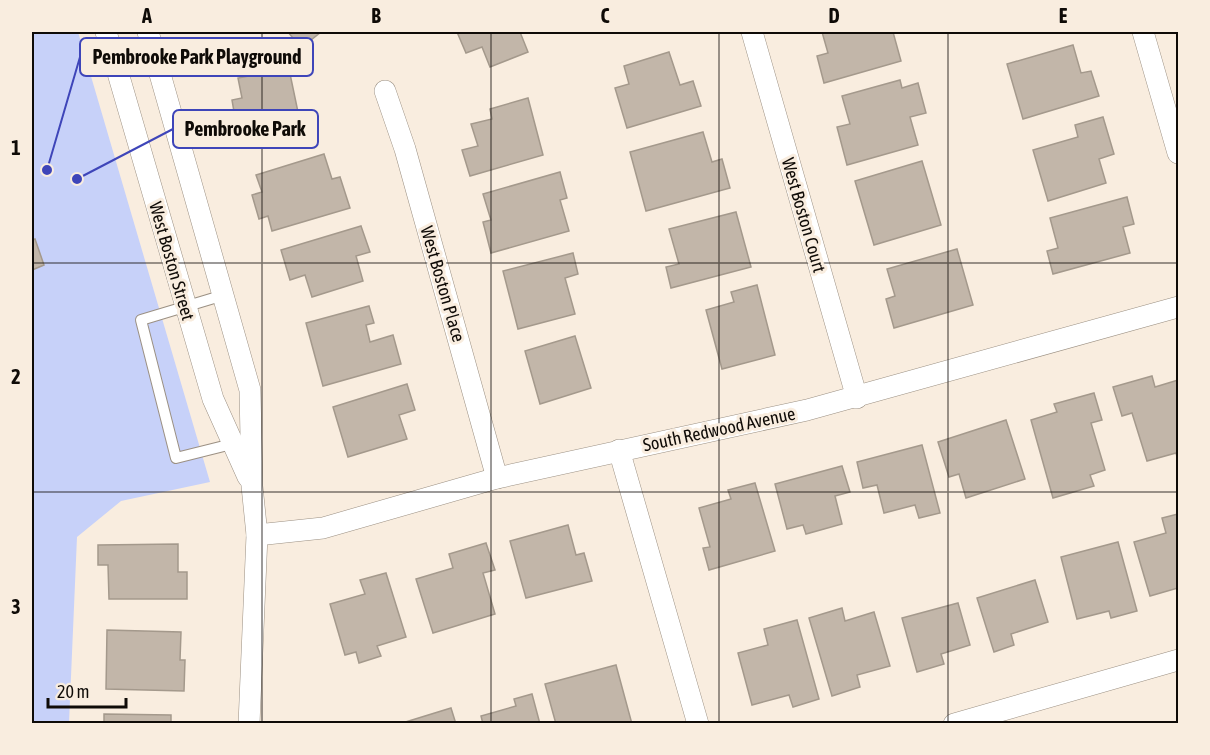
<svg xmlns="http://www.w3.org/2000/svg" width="1210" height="755" font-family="'Asap Condensed',sans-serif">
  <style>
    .green { fill: #c7d1f9 }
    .building { fill: #c2b6a9; stroke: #a4998c; stroke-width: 1.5 }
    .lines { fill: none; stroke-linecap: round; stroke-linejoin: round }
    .service-casing { stroke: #9b9083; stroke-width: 12 }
    .minor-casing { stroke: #9b9083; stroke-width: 22 }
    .service { stroke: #fff; stroke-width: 10 }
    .minor { stroke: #fff; stroke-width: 21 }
    .grid { fill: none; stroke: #0f0b07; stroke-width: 1.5; stroke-opacity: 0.55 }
    .labels { text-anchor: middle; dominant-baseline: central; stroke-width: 6; stroke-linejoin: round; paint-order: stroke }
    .street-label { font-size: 18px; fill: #0f0b07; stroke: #f9eddf }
    .leader { fill: none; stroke: #3e45b9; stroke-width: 2 }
    .callout-dot { fill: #3e45b9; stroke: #f9eddf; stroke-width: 2 }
    .callout { fill: #f9eddf; stroke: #3e45b9; stroke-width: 2 }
    .callout-label { font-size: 20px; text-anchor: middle; font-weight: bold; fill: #0f0b07 }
    .neatline { fill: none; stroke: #0f0b07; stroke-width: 2 }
    .grid-label { font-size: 20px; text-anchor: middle; font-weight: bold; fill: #0f0b07 }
  </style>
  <rect width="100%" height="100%" fill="#f9eddf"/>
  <polygon class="green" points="32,32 78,32 210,482 121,501 77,537 69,723 32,723"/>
  <g class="building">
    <polygon points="288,32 321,32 301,48"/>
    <polygon points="457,32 520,32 528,52 490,67 482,47 466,53"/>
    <polygon points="822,32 893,32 901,61 824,83 817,56 828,53"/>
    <polygon points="1073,45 1081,73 1091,71 1099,96 1023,119 1007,64"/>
    <polygon points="669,52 680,85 693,81 701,106 627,128 615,88 629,84 624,66"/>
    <polygon points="289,69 303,136 240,147 232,100 242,98 238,78"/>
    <polygon points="900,80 902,88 918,83 926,113 910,117 918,145 847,165 837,127 850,124 842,96"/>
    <polygon points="528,98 543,155 470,176 462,150 478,146 471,124 492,119 490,109"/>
    <polygon points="1103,117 1114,154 1099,159 1106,183 1048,201 1033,150 1078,137 1075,125"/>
    <polygon points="703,132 712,162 722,159 730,188 646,211 630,152"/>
    <polygon points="324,154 332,179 340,177 350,208 272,231 268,216 259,219 252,195 262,192 256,175"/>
    <polygon points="922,161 941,225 874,245 855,181"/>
    <polygon points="560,172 567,198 560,200 569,231 491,253 483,222 491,220 483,194"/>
    <polygon points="1127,197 1134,224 1123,227 1130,253 1053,274 1047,251 1058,248 1050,218"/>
    <polygon points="736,212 751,267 671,288 666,267 679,264 669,229"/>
    <polygon points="361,226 370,252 356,256 363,281 312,297 305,275 290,280 281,250"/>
    <polygon points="35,239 44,265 32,270 32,240"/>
    <polygon points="957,249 973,305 894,328 886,299 895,296 887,269"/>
    <polygon points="573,253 578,274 565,278 575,314 518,329 503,271"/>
    <polygon points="757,285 775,355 722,369 706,310 734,302 731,292"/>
    <polygon points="369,306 374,323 366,325 370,342 393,335 401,364 323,386 306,323"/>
    <polygon points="575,336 591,388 540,404 525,351"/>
    <polygon points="1152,376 1155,387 1178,380 1178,460 1176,453 1147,461 1132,413 1122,416 1113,387"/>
    <polygon points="407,384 415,410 399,415 407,439 348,457 333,407"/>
    <polygon points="1094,393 1102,420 1091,423 1105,470 1090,475 1094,486 1053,498 1031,420 1057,412 1054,404"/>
    <polygon points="1006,420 1025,479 966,498 959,474 949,477 938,442"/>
    <polygon points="922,445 940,513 919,518 915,505 884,513 877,485 863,488 857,462"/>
    <polygon points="842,466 850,492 835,496 842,524 806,534 803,525 787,529 775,484"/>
    <polygon points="755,483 775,551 709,570 703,548 710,547 699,508 731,499 728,490"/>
    <polygon points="1178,514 1178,588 1150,596 1134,542 1166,533 1162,518"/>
    <polygon points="568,525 576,555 584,553 592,581 526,598 510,541"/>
    <polygon points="1118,542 1137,611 1111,618 1109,611 1077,619 1061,557"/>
    <polygon points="486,543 495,570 483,573 495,614 433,633 416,579 453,568 449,554"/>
    <polygon points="178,544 178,572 187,572 187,599 109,599 108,565 98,565 98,545"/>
    <polygon points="386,573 406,637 377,646 381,656 359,663 356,652 345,655 330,604 365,594 360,580"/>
    <polygon points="1035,580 1048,622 1011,634 1014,645 994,652 977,598"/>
    <polygon points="958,603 970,645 941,654 944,664 917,672 902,618"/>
    <polygon points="842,608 845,621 874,612 890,666 857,675 860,687 832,696 809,618"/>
    <polygon points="797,620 819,699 793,707 789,695 752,705 738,653 768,645 764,629"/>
    <polygon points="107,630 181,632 180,660 185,660 184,691 106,689"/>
    <polygon points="616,665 632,724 556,724 545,684"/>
    <polygon points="532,694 540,724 483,724 481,716 516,706 514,699"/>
    <polygon points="451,708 456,724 399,724"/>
    <polygon points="104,714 171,715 171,724 104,724"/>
  </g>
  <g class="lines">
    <g class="service-casing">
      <polyline id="service" points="224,295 141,320 176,458 236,443"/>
    </g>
    <g class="minor-casing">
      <g id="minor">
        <polyline points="106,32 213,399 248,477"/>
        <polyline points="148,32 250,390 252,486 257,535 249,724"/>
        <polyline points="752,32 857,398"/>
        <polyline points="1143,32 1178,153"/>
        <polyline points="385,91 405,149 497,478"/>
        <polyline points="619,450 698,724"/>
        <polyline points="257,535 323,528 497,478 807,410 1178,307"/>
        <polyline points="954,724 1178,660"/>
      </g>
    </g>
    <use href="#service" class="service"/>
    <use href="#minor" class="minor"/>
  </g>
  <path class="grid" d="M262,32V724M491,32V724M719,32V724M948,32V724M32,263H1178M32,492H1178"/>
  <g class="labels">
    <g class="street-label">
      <text transform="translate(804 215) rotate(74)">West Boston Court</text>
      <text transform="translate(172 261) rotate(74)">West Boston Street</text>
      <text transform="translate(443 284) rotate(74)">West Boston Place</text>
      <text transform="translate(719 429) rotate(-12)">South Redwood Avenue</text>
    </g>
  </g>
  <path class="leader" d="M47 170L80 57M77 179L173 129"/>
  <g class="callout-dot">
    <circle cx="47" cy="170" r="6"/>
    <circle cx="77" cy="179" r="6"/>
  </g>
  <g class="callout">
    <rect x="80" y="38" width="233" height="38" rx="6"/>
    <rect x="173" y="110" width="145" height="38" rx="6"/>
  </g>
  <g class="callout-label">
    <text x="197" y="64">Pembrooke Park Playground</text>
    <text x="245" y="136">Pembrooke Park</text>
  </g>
  <rect width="1210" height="755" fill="none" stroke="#f9eddf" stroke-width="66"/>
  <path d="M48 698v9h78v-9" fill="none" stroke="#0f0b07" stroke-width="3"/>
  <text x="57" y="698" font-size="18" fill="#0f0b07" stroke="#f9eddf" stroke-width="4.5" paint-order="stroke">20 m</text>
  <rect x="33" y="33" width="1144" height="689" class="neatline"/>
  <g class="grid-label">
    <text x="147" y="23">A</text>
    <text x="376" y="23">B</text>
    <text x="605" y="23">C</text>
    <text x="834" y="23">D</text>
    <text x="1063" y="23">E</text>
    <text x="16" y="155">1</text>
    <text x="16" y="384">2</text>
    <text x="16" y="614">3</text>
  </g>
</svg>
